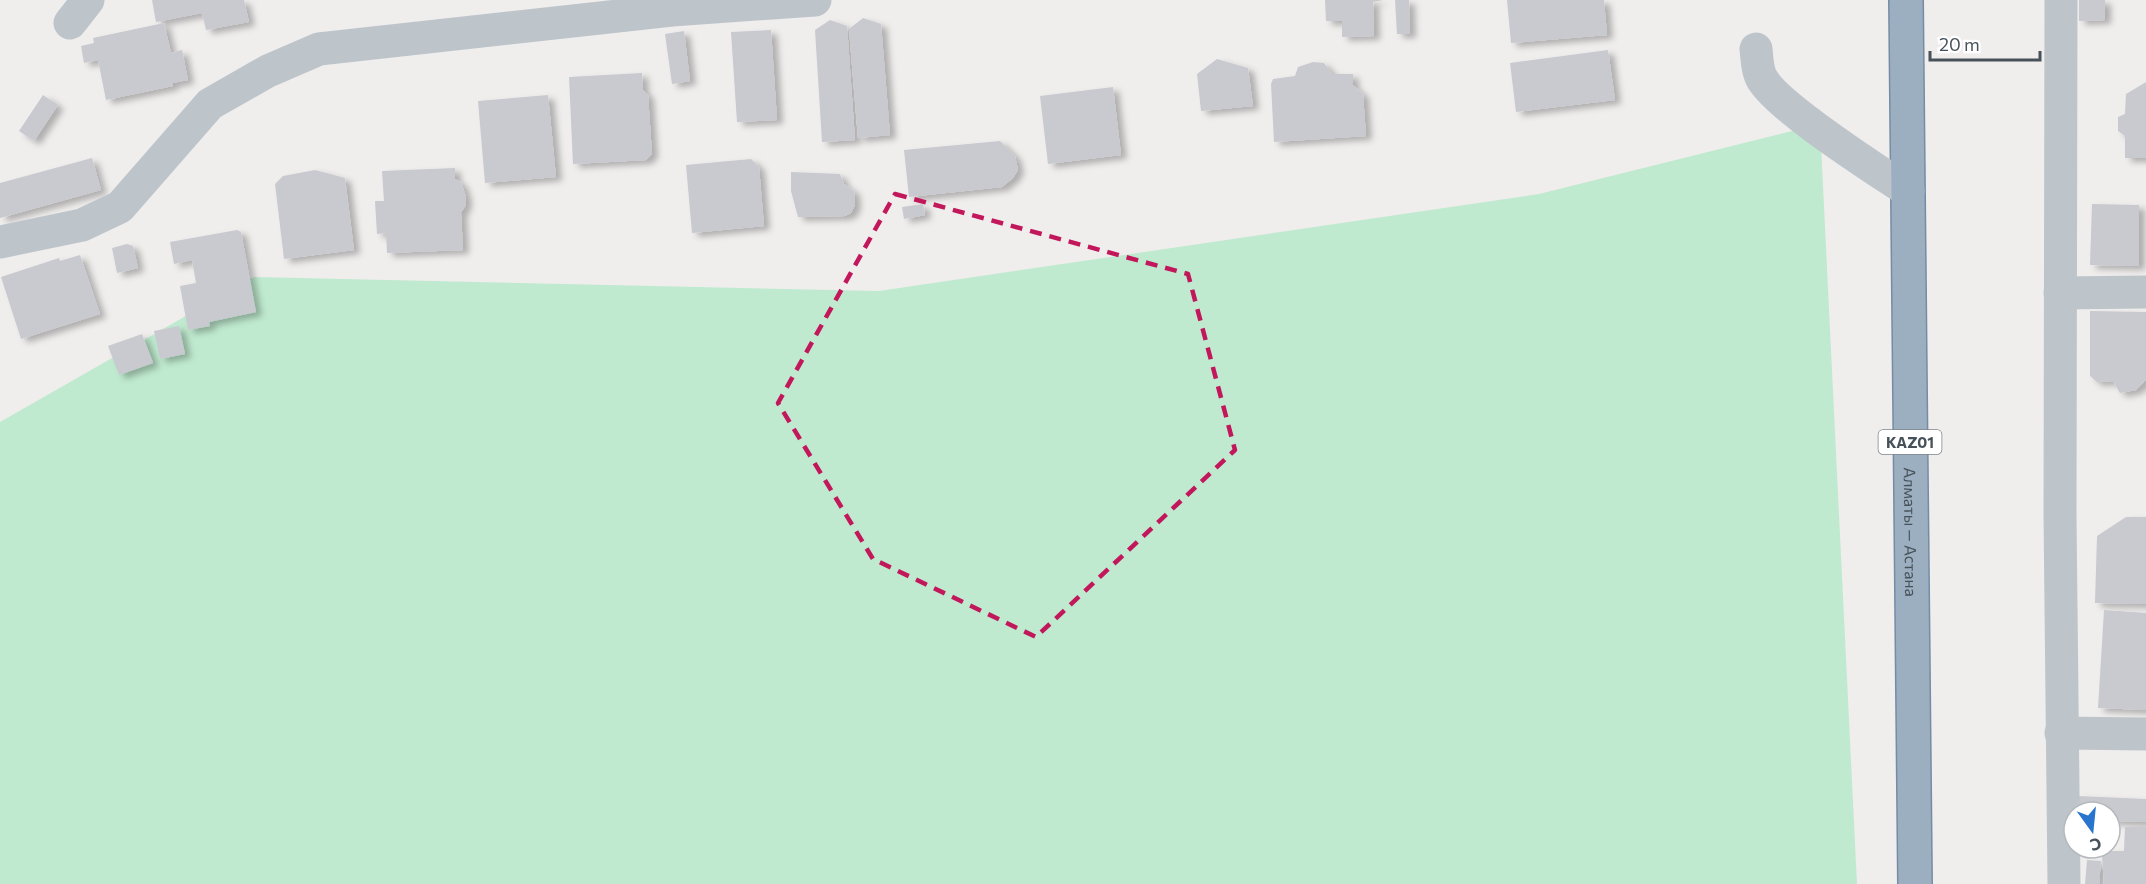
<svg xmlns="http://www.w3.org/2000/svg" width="2146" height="884" font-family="Commissioner,sans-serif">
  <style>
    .green { fill: #bfeacf }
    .building { fill: #c8cad0; filter: url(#shadow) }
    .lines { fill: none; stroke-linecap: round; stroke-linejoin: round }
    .trunk-casing { stroke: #758ca4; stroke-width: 36 }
    .minor { stroke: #bdc5cb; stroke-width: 33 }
    .trunk { stroke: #9cafc1; stroke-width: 33 }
    .marked { fill: none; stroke: #c2185b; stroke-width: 4.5; stroke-dasharray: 12 8; stroke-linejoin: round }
    .labels { text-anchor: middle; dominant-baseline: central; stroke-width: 5; stroke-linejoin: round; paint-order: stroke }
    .shield { fill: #fff; stroke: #7e858b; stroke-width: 1.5 }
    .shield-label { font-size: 15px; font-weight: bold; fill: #475159 }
    .street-label { font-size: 16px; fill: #475159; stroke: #fff }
  </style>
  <defs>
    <filter id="shadow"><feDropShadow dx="6" dy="4" stdDeviation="3" flood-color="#0004"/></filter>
  </defs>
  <rect width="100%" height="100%" fill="#f0eded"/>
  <polygon class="green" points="1820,124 1857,884 0,884 0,422 254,277 879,291 1539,194"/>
  <g class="building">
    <polygon points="152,0 244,0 249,22 206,30 202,13 156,22"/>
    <polygon points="1325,0 1383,0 1373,2 1374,36 1342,37 1342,21 1326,21"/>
    <polygon points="1395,0 1409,0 1410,34 1397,34"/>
    <polygon points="1507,0 1604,0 1607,35 1511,43"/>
    <polygon points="2079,0 2105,0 2105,20 2079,21"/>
    <polygon points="863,18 881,24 890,135 858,138 849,29"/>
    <polygon points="830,20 847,26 855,140 822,142 815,30"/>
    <polygon points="164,23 171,53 182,50 188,80 172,83 173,86 106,100 98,60 84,63 81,46 94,43 93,38"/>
    <polygon points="771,30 777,120 737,122 731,32"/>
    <polygon points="684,31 690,81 672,84 665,34"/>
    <polygon points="1608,50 1615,100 1516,112 1510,63"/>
    <polygon points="1217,59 1248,68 1253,106 1201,111 1197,74"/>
    <polygon points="1313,62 1324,63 1332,74 1353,74 1353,85 1363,94 1366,136 1274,142 1271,84 1273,79 1295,76 1298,67"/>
    <polygon points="642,73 643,90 648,95 652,154 646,160 573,164 569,77"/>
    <polygon points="2146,82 2146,158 2125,158 2125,136 2118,131 2118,117 2125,114 2126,94"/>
    <polygon points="1113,87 1121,155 1048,164 1040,96"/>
    <polygon points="43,95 58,105 34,141 19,131"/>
    <polygon points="548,95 556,177 485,183 478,101"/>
    <polygon points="1000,141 1015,156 1018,170 1013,178 1002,187 909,197 904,150"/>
    <polygon points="92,158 101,190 0,218 0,183"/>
    <polygon points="751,159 759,167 764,226 692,233 686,165"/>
    <polygon points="455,168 455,179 461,182 466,197 465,207 461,212 463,250 387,253 386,233 377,234 375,201 384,201 382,171"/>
    <polygon points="315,170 345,178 354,250 284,259 275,184 283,176"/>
    <polygon points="791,172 840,174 844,184 854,191 855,205 851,213 845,216 798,217 791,191"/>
    <polygon points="923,204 925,215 904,219 902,207"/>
    <polygon points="2092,204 2139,205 2139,266 2090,265"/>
    <polygon points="237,230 241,232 256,312 209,322 210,326 188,330 180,286 196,283 192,260 174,264 170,242"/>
    <polygon points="127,244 133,246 138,268 117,273 112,248"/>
    <polygon points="80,255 100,314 21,339 1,277 59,258 60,261"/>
    <polygon points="2090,311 2146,312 2146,380 2136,390 2120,393 2113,381 2097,382 2090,376"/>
    <polygon points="179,326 185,354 160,359 154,331"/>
    <polygon points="142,334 153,363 119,375 108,346"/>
    <polygon points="2126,517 2146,517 2146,604 2095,603 2097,536"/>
    <polygon points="2104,610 2146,613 2146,710 2098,708"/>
    <polygon points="2078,796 2146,799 2146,822 2110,821 2110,812 2078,812"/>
    <polygon points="2125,827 2146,827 2146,884 2104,884 2102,856 2108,851 2124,851"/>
    <polygon points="2087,860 2101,861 2099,884 2085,884"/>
  </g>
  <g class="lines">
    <g class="trunk-casing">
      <g id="trunk">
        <path id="s1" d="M1906,0L1915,884"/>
      </g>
    </g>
    <g class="minor">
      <polyline points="2061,0 2060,514 2064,884"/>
      <polyline points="70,23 88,0"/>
      <path d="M1756,49C1757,57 1757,69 1761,77C1775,106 1877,170 1908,191"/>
      <polyline points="0,242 82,225 120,207 210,104 268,71 319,49 672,10 815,0"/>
      <polyline points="2060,293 2146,292"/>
      <polyline points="2061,733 2146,734"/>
    </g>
    <use href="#trunk" class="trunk"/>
  </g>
  <path class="marked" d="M895,194L1188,274L1235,450L1036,637L873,559L778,403Z"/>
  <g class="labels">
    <rect class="shield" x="1878.5" y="430" width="63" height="24" rx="4.5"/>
    <g class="shield-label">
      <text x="1910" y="442">KАZ01</text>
    </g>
    <g class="street-label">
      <text stroke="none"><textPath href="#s1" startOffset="532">Алматы — Астана</textPath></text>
    </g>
  </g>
  <g transform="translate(2092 830) rotate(165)"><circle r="28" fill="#ffffff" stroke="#b5b9bd" stroke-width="1.5"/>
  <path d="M0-4.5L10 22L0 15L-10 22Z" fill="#2975ce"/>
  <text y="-9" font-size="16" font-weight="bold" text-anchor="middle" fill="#475159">С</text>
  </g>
  <path d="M1930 51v9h110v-9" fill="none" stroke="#475159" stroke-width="3"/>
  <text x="1939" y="51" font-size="18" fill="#475159" stroke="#ffffff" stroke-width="4.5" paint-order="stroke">20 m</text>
</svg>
